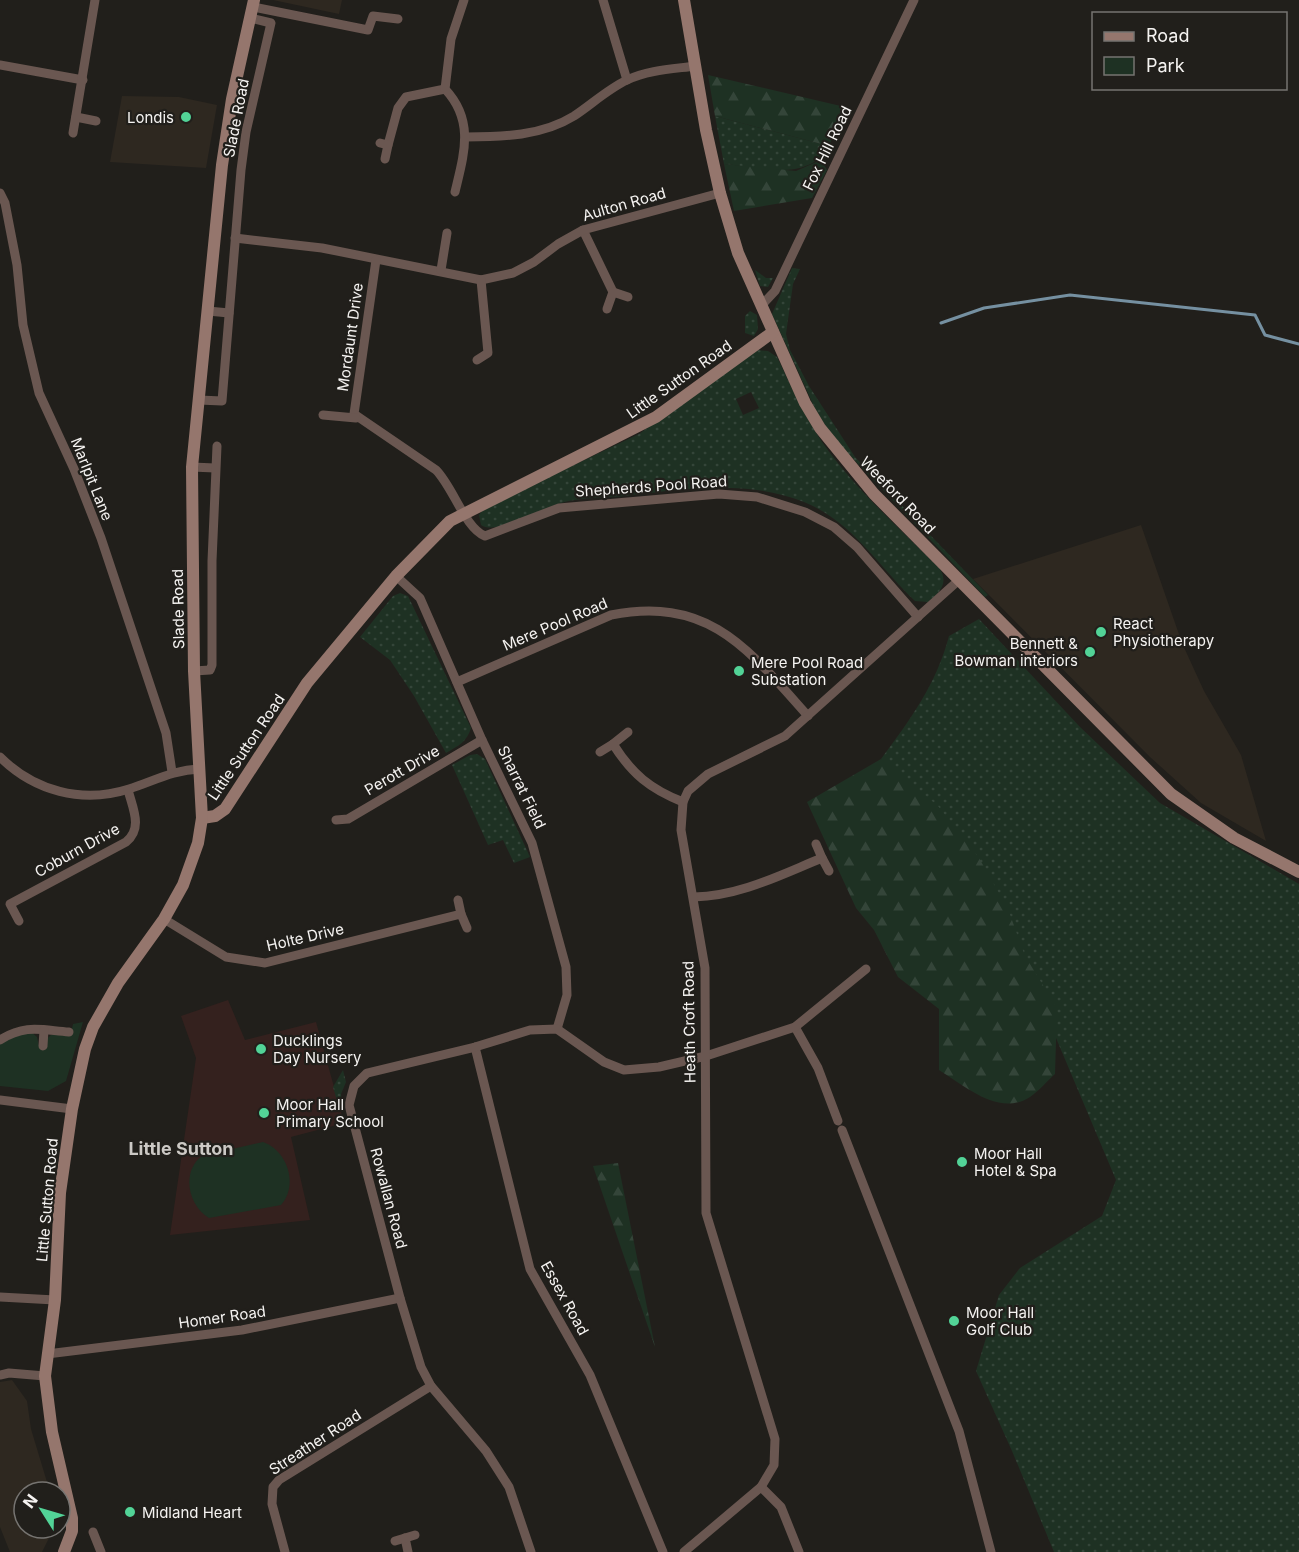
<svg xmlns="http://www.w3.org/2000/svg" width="1299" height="1552" font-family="Inter,sans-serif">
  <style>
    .built { fill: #2e2820 }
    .education { fill: #34211e }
    .grass { fill: url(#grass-dots); fill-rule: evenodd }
    .forest { fill: url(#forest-firs) }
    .park { fill: #1e3123 }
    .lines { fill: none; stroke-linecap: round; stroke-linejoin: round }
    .stream { stroke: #7590a1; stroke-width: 3 }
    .street { stroke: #6a5751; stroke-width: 9 }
    .secondary { stroke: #95766d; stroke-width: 12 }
    .poi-dot { fill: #52d397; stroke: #211f1b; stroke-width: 2 }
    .labels { text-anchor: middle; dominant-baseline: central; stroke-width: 4.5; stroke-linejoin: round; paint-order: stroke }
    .poi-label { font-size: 15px; fill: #f5f3f1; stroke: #211f1b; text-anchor: start }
    .street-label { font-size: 15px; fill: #f5f3f1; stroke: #211f1b }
    .quarter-label { font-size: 18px; font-weight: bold; fill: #ccc9c5; stroke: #211f1b }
  </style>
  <defs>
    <pattern id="grass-dots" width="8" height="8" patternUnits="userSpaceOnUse" patternTransform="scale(1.5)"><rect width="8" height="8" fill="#1e3123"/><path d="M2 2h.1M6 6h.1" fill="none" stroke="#344539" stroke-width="1.8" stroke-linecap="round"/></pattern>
    <pattern id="forest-firs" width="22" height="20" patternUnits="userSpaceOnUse" patternTransform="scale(1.5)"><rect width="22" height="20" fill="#1e3123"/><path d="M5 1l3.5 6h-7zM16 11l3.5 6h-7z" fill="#344539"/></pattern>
  </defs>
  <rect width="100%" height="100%" fill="#211f1b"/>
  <g class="built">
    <polygon points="273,0 342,0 339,14"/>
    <polygon points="122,96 179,97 217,105 206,168 110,162"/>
    <polygon points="1141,525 1182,643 1204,691 1241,755 1266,841 1201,803 1150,757 973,579"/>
    <polygon points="12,1380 27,1401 31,1429 50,1492 24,1492 24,1528 54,1528 42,1552 10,1552 0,1527 0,1382"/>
  </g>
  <polygon class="education" points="228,1000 245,1040 316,1022 344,1123 291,1137 310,1220 170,1235 196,1058 181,1016"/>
  <g class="grass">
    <path d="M715,116L829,146C808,183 760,167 724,164Z"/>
    <polygon points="792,268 800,269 793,284 786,334 790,350 809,386 855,457 988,595 985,597 836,441 817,413 772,314"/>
    <polygon points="755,270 766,278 773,278 768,287 760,286"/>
    <polygon points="750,311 757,315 758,329 754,336 745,333 745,316"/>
    <path d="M757,350L768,351L777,357C791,386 804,415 822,442C855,489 900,529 940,569C949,584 939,593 928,602L915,601C878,566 853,522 804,502C746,479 684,489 624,496C604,498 581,497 561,503C542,508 497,536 481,525L479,515L484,508L639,434ZM751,392L759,408L743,415L736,399Z"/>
    <path d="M400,593L408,596L471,728C467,742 458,746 446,753L414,696L390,660L360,637L393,596Z"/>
    <path d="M979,619L1080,727L1160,803L1299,884V1552H1054L1012,1451L976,1371L999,1295L1020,1268L1102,1216L1116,1180L1048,1019L881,759C910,720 936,685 949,636Z"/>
    <polygon points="477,754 485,759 530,857 514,863 503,840 488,845 452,765 470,755"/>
    <polygon points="343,1070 346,1082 341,1094 342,1103 338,1104 333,1087"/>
  </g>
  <g class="forest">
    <polygon points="708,75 845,107 829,146 715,116"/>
    <polygon points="821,160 827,170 812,198 734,211 724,164 796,171"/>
    <path d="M881,759L938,806L979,858L1008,909L1025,956L1057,1008L1055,1074C1047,1081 1039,1091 1030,1097C999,1117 965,1086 939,1070V1009L898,977L874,930L856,908L807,802Z"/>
    <polygon points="618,1163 655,1347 593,1166"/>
  </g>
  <g class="park">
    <polygon points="83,1022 66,1081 48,1091 0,1086 0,1043 3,1041 30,1031 37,1037 39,1046 51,1035 71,1033 73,1024"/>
    <path d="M263,1142C287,1150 299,1185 281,1205L209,1218C188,1206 181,1171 202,1156Z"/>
  </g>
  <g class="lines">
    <polyline class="stream" points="941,323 984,308 1070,295 1255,315 1265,335 1299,344"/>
    <g class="street">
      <polyline points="603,0 627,80"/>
      <polyline points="253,7 368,30 373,16 398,19"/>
      <polyline points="0,65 83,80"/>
      <polyline points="76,117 96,121"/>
      <polyline points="73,133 95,0"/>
      <path d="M466,137C502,137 542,136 574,116C592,104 608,89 627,80C648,70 673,69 695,66"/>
      <polyline points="380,143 388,145 398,108 406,97 445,89"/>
      <polyline points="385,159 388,145"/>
      <path d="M455,192C464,154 475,121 445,89L451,39L464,0"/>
      <polyline points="0,193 5,203 17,265 23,325 39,393 74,469 101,538 166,733 172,772"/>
      <polyline points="583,230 613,292"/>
      <polyline points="235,238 322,248 481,280 513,273 534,262 558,244 583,230 720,193"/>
      <path d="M376,260L354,414L436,470C453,487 465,528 485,536L559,508L719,494L757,497L805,512L834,527L857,547L918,617"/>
      <polyline points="441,270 447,233"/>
      <polyline points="761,306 775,291 914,0"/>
      <polyline points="607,309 613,292 628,297"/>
      <polyline points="208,311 229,313"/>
      <polyline points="477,360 488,353 481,280"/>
      <polyline points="199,400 222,401 241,170 246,132 271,23 250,18"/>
      <polyline points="323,415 356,418"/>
      <polyline points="192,467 215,468"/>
      <polyline points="396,576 420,598 482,740 532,843 566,967 567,995 557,1029"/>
      <polyline points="194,671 210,670 212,665 212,561 217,446"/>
      <path d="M457,682L611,615C710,596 748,649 808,716"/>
      <polyline points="613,744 628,732"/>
      <path d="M600,752L613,744C632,774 650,789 683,802"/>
      <path d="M0,757C34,791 82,804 129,789C154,781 173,770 200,769"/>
      <polyline points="336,820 348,819 482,740"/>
      <polyline points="822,858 829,871"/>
      <path d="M694,897C740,896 780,875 822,858L816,844"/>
      <polyline points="461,914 467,928"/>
      <polyline points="164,919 226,957 265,963 461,914 458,900"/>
      <path d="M19,921L10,904L126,842C143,828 133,809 128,790"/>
      <polyline points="795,1027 818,1068 838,1121"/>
      <path d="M0,1040C25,1024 41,1030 69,1032"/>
      <polyline points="43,1046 44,1030"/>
      <polyline points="475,1047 530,1269 590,1375 663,1552"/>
      <polyline points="0,1100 72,1109"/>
      <polyline points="842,1130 959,1431 991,1552"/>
      <polyline points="0,1297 55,1300"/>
      <polyline points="47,1354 242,1330 400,1298"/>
      <polyline points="0,1375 9,1373 45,1376"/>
      <polyline points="761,1487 781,1507 799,1552"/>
      <polyline points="93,1532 101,1552"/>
      <polyline points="405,1538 408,1552"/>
      <polyline points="395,1541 415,1535"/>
      <polyline points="285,1552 272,1504 273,1487 279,1480 431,1386"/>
      <polyline points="531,1552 509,1487 486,1451 431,1386 421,1367 400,1298 349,1105 354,1086 367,1073 475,1047 530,1030 557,1029 604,1062 624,1070 659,1067 706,1056 795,1027 866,969"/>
      <polyline points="684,1552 761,1487 774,1465 775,1439 706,1213 705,968 681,830 683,802 688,791 708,774 785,736 959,580"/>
    </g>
    <g class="secondary">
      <polyline points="684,0 706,130 720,193 738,253 805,403 820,428 874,494 1171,794 1234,838 1299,872"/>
      <polyline points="202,818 215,816 225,809 307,683 396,576 450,521 656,417 773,332"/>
      <polyline points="64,1552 72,1531 72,1518 52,1432 45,1376 55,1300 60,1193 72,1109 85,1049 93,1027 118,983 164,919 183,885 198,843 202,818 194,671 192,467 222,165 232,99 254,0"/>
    </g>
  </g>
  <g class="poi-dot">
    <circle cx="186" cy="117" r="6"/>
    <circle cx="1101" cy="632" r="6"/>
    <circle cx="1090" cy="652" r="6"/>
    <circle cx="739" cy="671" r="6"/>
    <circle cx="261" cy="1049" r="6"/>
    <circle cx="264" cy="1113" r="6"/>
    <circle cx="962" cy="1162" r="6"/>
    <circle cx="954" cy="1321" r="6"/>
    <circle cx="130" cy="1512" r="6"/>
  </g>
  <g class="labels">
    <g class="poi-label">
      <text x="174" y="117" text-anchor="end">Londis</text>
      <text x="1113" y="623">React<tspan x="1113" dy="17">Physiotherapy</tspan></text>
      <text x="1078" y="643" text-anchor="end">Bennett &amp;<tspan x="1078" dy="17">Bowman interiors</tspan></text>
      <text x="751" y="662">Mere Pool Road<tspan x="751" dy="17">Substation</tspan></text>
      <text x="273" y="1040">Ducklings<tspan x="273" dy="17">Day Nursery</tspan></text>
      <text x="276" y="1104">Moor Hall<tspan x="276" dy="17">Primary School</tspan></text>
      <text x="974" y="1153">Moor Hall<tspan x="974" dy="17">Hotel &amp; Spa</tspan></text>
      <text x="966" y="1312">Moor Hall<tspan x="966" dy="17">Golf Club</tspan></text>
      <text x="142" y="1512">Midland Heart</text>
    </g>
    <g class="street-label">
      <text transform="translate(236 118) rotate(-79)">Slade Road</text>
      <text transform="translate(827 148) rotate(-64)">Fox Hill Road</text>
      <text transform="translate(624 204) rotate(-16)">Aulton Road</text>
      <text transform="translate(350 337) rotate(-82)">Mordaunt Drive</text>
      <text transform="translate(679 379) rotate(-35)">Little Sutton Road</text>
      <text transform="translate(92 479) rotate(68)">Marlpit Lane</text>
      <text transform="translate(651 486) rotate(-4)">Shepherds Pool Road</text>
      <text transform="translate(898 495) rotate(46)">Weeford Road</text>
      <text transform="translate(178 609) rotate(-91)">Slade Road</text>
      <text transform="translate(555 624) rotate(-23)">Mere Pool Road</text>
      <text transform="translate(246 747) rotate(-56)">Little Sutton Road</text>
      <text transform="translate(402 770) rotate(-30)">Perott Drive</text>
      <text transform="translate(522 787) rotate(64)">Sharrat Field</text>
      <text transform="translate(77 850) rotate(-29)">Coburn Drive</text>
      <text transform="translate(305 937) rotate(-13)">Holte Drive</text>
      <text transform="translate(689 1022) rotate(-91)">Heath Croft Road</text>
      <text transform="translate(389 1198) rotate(75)">Rowallan Road</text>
      <text transform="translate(47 1200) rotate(-85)">Little Sutton Road</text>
      <text transform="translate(565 1298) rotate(61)">Essex Road</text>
      <text transform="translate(222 1317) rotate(-8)">Homer Road</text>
      <text transform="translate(315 1442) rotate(-33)">Streather Road</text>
    </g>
    <g class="quarter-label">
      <text x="181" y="1148">Little Sutton</text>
    </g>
  </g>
  <rect x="1092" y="12" width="195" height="78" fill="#211f1b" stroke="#767471" stroke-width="1.5"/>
  <rect x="1104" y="32" width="30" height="9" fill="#95766d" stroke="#767471" stroke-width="1.5"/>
  <text x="1146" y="42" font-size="18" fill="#f5f3f1">Road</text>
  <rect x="1104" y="57" width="30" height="18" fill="#1e3123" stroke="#767471" stroke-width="1.5"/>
  <text x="1146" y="72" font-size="18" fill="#f5f3f1">Park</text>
  <g transform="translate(42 1510) rotate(307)"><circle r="28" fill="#211f1b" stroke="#767471" stroke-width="1.5"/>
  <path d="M0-4.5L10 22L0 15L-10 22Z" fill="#52d397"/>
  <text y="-9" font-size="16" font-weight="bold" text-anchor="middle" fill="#f5f3f1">N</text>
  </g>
</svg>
